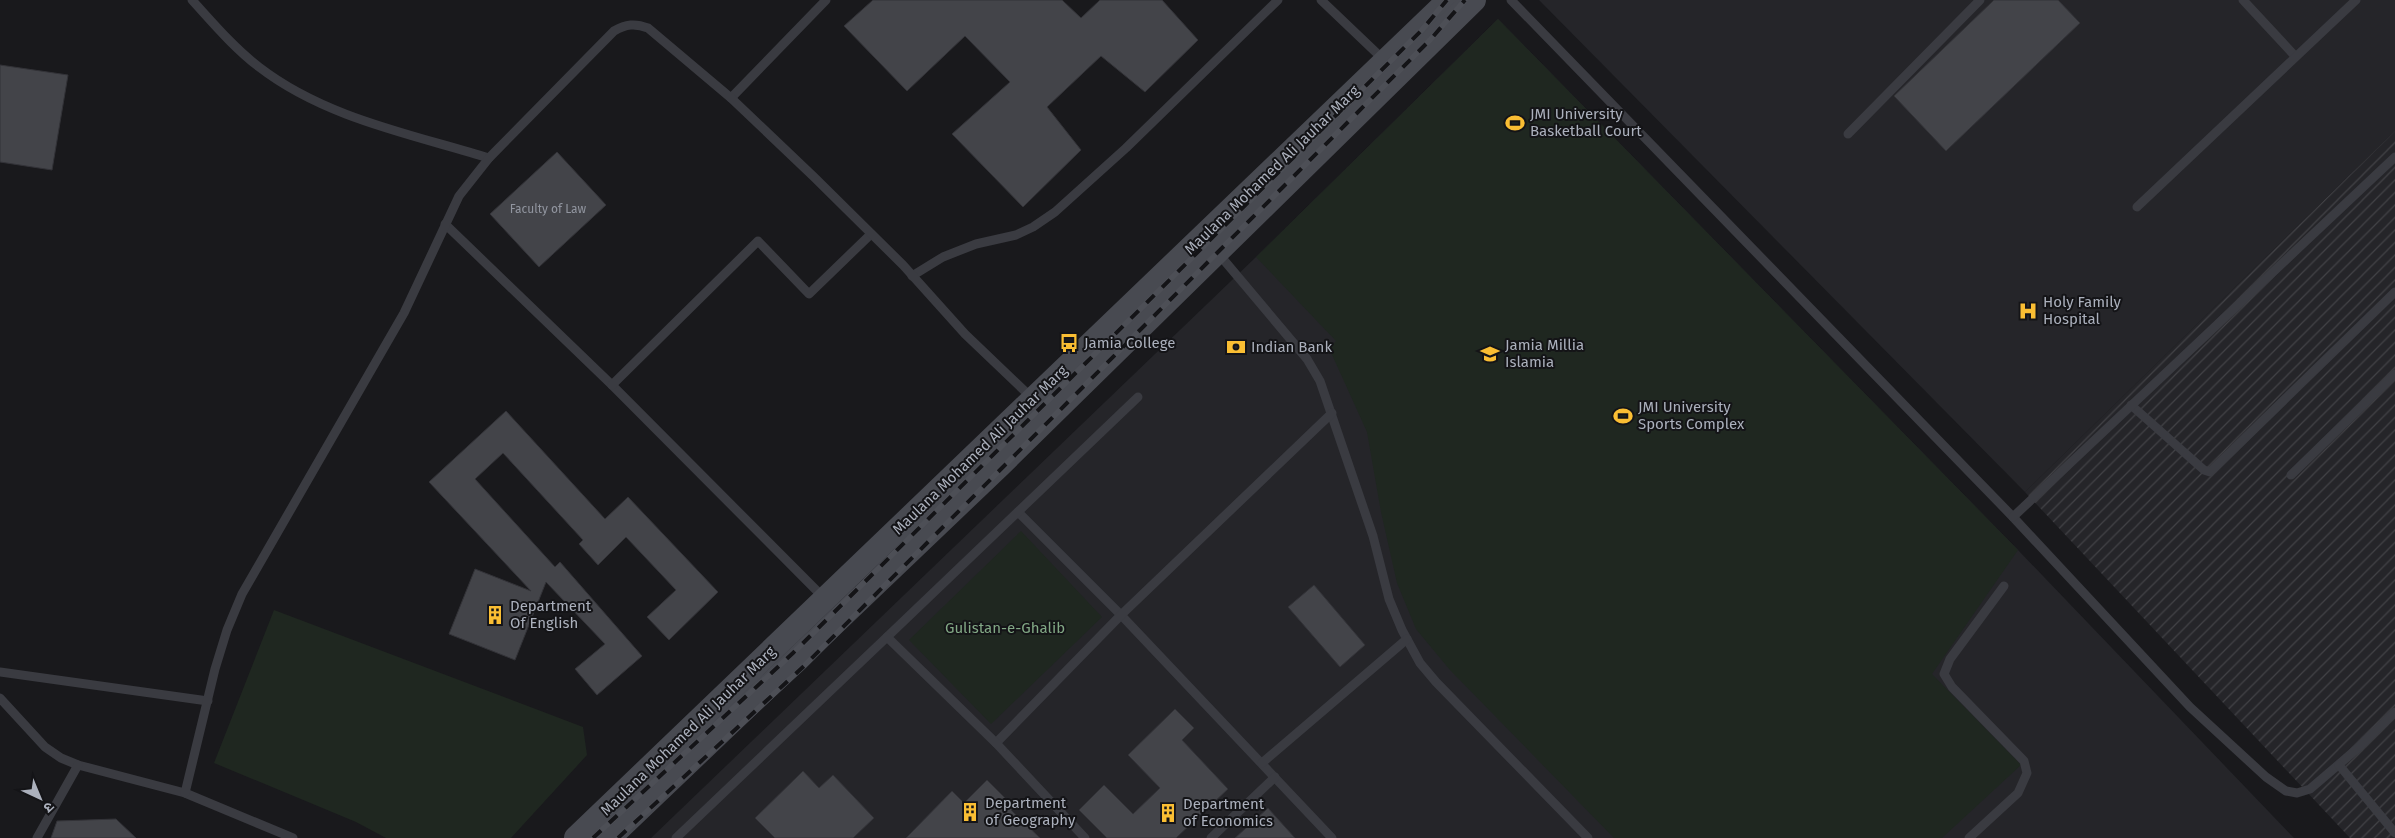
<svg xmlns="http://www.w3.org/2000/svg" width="2395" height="838" font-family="'Fira Sans','Noto Sans Devanagari',sans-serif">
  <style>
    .built { fill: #252529 }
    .industrial { fill: url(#industrial-furrows) }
    .green { fill: #1f2720 }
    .building { fill: #434449; stroke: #333338 }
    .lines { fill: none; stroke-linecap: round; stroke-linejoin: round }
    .service { stroke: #3a3b41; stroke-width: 9 }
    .secondary { stroke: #484a51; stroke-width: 24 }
    .rail-casing { stroke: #4d4f56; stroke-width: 5.5 }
    .rail { stroke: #141417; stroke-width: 4; stroke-dasharray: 11; stroke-linecap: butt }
    .labels { text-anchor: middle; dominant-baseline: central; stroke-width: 4; stroke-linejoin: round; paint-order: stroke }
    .number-label { font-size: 12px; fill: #91959f }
    .poi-label { font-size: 15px; fill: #abb0bc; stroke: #141417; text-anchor: start }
    .street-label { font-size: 15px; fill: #abb0bc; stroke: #141417 }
    .park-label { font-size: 15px; fill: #82a885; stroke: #141417 }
  </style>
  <defs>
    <pattern id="industrial-furrows" width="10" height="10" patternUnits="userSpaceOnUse" patternTransform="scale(1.25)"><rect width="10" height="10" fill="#252529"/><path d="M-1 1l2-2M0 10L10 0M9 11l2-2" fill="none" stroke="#424246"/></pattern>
  </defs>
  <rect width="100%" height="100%" fill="#19191c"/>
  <g class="built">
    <polygon points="1539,0 2395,0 2395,131 2025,492"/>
    <polygon points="1498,19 2018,550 2294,838 651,838 1256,257"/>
  </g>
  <polygon class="industrial" points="2395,131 2395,838 2350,838 2025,492"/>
  <g class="green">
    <polygon points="1498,19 2018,550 1932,674 2021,765 1942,838 1614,838 1450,670 1416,629 1397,583 1381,512 1367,432 1329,348 1336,341 1256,257"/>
    <polygon points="1021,531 1102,617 991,724 909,640"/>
    <polygon points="274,610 583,727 587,755 511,838 386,838 356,822 214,763"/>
  </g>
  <g class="building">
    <polygon points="873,0 1062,0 1081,18 1100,0 1162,0 1198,40 1145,92 1101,56 1047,107 1081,150 1023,207 952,134 1010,82 965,36 907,91 844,26"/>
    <polygon points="1994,0 2058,0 2080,23 1946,151 1894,96"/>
    <polygon points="0,65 68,75 52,170 0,162"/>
    <polygon points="557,152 606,205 539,267 490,214"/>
    <polygon points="506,411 605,519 628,497 718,592 669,640 647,617 676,590 626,537 598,565 579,544 583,540 503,453 475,479 555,567 560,562 642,656 597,695 575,669 605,644 546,582 515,660 449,634 475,569 531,591 429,482"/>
    <polygon points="1314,585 1365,645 1340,667 1288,607"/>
    <polygon points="1175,709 1194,728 1182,740 1228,789 1176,838 1107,838 1079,810 1104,785 1133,814 1160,788 1128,755"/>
    <polygon points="803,771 819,788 833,775 874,818 853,838 775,838 755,818"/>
    <polygon points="987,780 1014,807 1011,810 1040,838 906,838 952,791 964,803"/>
    <polygon points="1268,808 1295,838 1235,838"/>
    <polygon points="116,819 136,838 51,838 57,821"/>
  </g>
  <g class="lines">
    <g class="service">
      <path d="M192,0C213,23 234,48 259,67C325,118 411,134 489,158"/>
      <polyline points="1321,0 1385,61"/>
      <polyline points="1511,0 2013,517 2190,707 2266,777 2286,791 2297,793 2310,789 2358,748 2395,712"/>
      <polyline points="2243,0 2295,56"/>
      <polyline points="731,98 826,0"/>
      <polyline points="1848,134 1980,0"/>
      <polyline points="2137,207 2356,0"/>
      <polyline points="445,224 612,385 824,598"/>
      <polyline points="1218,253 1307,359 1320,381 1373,536 1389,599 1402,630 1420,663 1436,682 1588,838"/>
      <polyline points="912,276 943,257 976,244 1016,235 1033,227 1055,212 1126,148 1278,0"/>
      <polyline points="612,385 758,241 809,294 871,234"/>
      <polyline points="2131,405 2204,470 2210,472 2395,292"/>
      <polyline points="2291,475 2395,374"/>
      <polyline points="1018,512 1121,615 1332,838"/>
      <polyline points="2013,517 2395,157"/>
      <polyline points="887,637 1138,397"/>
      <polyline points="0,672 208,701"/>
      <polyline points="0,698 45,747 61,758 78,765 185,793 293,838"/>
      <polyline points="996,743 1121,615 1332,413"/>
      <polyline points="1262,763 1407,639"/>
      <polyline points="2339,765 2395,833"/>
      <path d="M185,793L215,669L227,630L242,594L404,313L459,196L489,158L614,31C626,24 635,23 648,28L731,98L814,177L903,265L965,334L1032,398"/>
      <polyline points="37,838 78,765"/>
      <polyline points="676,838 887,637 996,743 1085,838"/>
      <polyline points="1211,838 1275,777"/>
      <polyline points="1969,838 2018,793 2027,773 2024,761 1952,687 1944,674 1950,659 2004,586"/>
    </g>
    <g class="secondary">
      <polyline points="576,838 1449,0"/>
      <polyline points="609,838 1000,465 1474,0"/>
    </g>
    <g class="rail-casing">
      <g id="rail">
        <polyline points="593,838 793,653 1421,31 1447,0"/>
        <polyline points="618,838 804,666 1430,40 1465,0"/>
      </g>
    </g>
    <use href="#rail" class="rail"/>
  </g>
  <defs>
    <g id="stadium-bare" transform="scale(1.5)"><path d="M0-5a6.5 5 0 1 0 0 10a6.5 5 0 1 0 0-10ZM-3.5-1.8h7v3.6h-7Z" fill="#fabe33" stroke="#141417" stroke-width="2.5" paint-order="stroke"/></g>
    <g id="hospital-bare" transform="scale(1.5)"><path d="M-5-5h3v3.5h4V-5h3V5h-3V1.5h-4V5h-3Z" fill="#fabe33" stroke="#141417" stroke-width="2.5" paint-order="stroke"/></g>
    <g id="bus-bare" transform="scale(1.5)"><path d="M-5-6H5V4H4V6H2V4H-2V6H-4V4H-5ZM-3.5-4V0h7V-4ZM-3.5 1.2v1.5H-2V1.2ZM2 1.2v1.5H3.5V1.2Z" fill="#fabe33" stroke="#141417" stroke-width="2.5" paint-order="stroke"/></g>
    <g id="bank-bare" transform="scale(1.5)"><path d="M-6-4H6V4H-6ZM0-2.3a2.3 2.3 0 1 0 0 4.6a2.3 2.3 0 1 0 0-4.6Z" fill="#fabe33" stroke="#141417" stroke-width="2.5" paint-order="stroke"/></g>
    <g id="university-bare" transform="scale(1.5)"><path d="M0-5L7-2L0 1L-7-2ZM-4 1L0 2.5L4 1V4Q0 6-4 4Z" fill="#fabe33" stroke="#141417" stroke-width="2.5" paint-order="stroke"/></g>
    <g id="building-bare" transform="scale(1.5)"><path d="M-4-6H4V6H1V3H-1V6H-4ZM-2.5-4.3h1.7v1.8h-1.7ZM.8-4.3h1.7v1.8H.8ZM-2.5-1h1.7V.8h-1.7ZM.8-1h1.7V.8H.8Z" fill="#fabe33" stroke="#141417" stroke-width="2.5" paint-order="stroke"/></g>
  </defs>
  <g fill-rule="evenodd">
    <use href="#stadium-bare" x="1515" y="123"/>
    <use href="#hospital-bare" x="2028" y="311"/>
    <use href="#bus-bare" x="1069" y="343"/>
    <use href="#bank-bare" x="1236" y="347"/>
    <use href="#university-bare" x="1490" y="354"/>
    <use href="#stadium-bare" x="1623" y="416"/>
    <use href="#building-bare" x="495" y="615"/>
    <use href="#building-bare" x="970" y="812"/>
    <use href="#building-bare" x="1168" y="813"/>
  </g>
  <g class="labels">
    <g class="number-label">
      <text x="548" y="209">Faculty of Law</text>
    </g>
    <g class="poi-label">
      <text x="1530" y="114">JMI University<tspan x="1530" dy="17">Basketball Court</tspan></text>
      <text x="2043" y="302">Holy Family<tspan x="2043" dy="17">Hospital</tspan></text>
      <text x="1084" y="343">Jamia College</text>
      <text x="1505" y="345">Jamia Millia<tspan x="1505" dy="17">Islamia</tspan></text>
      <text x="1251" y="347">Indian Bank</text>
      <text x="1638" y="407">JMI University<tspan x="1638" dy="17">Sports Complex</tspan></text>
      <text x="510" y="606">Department<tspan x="510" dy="17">Of English</tspan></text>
      <text x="985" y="803">Department<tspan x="985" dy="17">of Geography</tspan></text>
      <text x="1183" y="804">Department<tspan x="1183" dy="17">of Economics</tspan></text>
    </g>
    <g class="street-label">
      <text transform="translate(1272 170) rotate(-44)">Maulana Mohamed Ali Jauhar Marg</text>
      <text transform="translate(980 450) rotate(-44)">Maulana Mohamed Ali Jauhar Marg</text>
      <text transform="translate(688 731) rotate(-44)">Maulana Mohamed Ali Jauhar Marg</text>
    </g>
    <g class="park-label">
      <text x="1005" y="628">Gulistan-e-Ghalib</text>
    </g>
  </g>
  <g transform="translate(40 798) rotate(136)" stroke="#141417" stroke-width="4" paint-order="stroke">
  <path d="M0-4L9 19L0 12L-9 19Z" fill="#abb0bc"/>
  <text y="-8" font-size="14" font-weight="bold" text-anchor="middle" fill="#abb0bc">उ</text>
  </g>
</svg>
